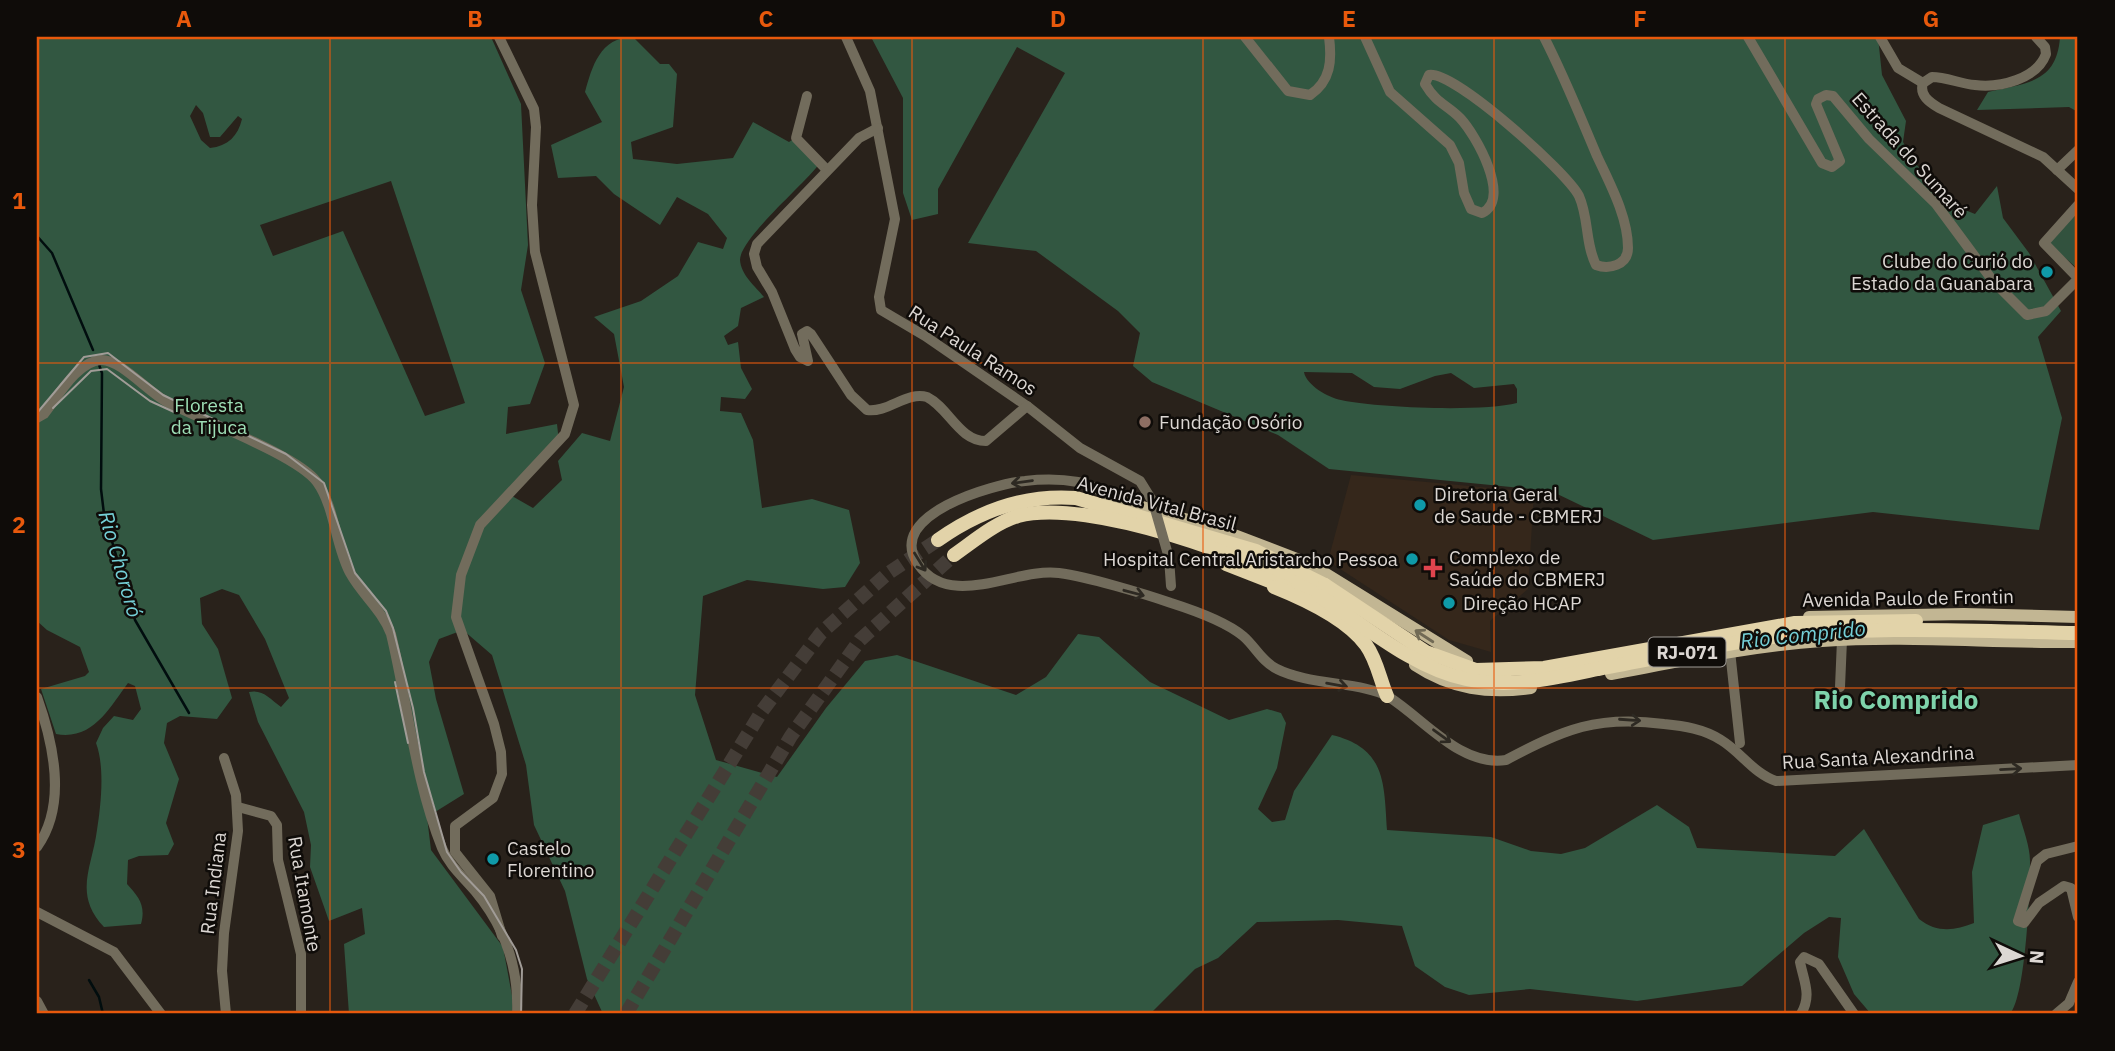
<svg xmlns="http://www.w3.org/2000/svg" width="2115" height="1051" font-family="'IBM Plex Sans',sans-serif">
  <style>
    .medical { fill: #35271b }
    .green { fill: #32523e }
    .forest { fill: #325741; fill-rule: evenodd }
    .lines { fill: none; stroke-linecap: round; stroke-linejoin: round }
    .stream { stroke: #010d0e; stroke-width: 2.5 }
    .highway-tunnel { stroke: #443d37; stroke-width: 14; stroke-dasharray: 14 7; stroke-linecap: butt }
    .minor { stroke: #726c5c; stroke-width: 10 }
    .major { stroke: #c2b693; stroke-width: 12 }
    .highway { stroke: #e2d3a9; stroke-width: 14 }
    .tram { stroke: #a19c97; stroke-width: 2 }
    .minor-bridge { stroke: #726c5c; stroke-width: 10 }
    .highway-bridge { stroke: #e2d3a9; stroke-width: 14 }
    .oneway { stroke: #2d2922 }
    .oneway2 { stroke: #716a55 }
    .grid { fill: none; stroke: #e8590c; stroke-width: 2; stroke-opacity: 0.55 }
    .culture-dot { fill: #0f9aa8; stroke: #0f0c09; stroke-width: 2.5 }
    .education-dot { fill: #8d6e63; stroke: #0f0c09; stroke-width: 2.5 }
    .health-dot { fill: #e0444e; stroke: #0f0c09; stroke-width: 2.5 }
    .labels { text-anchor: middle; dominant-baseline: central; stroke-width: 5; stroke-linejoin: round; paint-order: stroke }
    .shield { fill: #0f0c09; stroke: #9e9a96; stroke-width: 2 }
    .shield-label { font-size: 18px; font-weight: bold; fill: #dcd7d3 }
    .street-label { font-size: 19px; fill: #dcd7d3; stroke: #0f0c09 }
    .poi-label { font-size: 19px; fill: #dcd7d3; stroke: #0f0c09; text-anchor: start }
    .park-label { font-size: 19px; fill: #9edfb6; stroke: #0f0c09 }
    .water-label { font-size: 21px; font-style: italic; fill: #74cfd6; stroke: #0f0c09 }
    .district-label { font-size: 26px; font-weight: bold; fill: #7fd3ab; stroke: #0f0c09 }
    .neatline { fill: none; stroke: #e8590c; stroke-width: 2.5 }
    .grid-label { font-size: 23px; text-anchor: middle; font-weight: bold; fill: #e8590c }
  </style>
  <rect width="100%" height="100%" fill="#29221b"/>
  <polygon class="medical" points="1351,475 1534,492 1528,589 1490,621 1491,652 1449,640 1328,561"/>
  <polygon class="green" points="2078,208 2078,269 2048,243"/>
  <g class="forest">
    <path d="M37,37H491L521,104L528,245L521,290L545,363L530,404L508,407L506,434L557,424L559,442L512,496L533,508L562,480L558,461L582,433L610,441L624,387L614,334L594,317L641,301L678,276L698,242L723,249L727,238L708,214L677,197L660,225L614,194L596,176L558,178L551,145L602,122L585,92C592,67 600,37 633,37L660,64H669L677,74L673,127L631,142L633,159L677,164L733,158L753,122L789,142L795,138L820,163C803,186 740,238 740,260C741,275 755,286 764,297L741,308L738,326L724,336L728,345L738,342L741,368L752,389L745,399L721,397L720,411L741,413L753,440L762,508L812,499L849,510L860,563L845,587L823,589L747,580L703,596L695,695L716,760L777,777L826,708L865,661L897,655L1016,695L1046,677L1078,634L1099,637L1150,682L1229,720L1267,709L1281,713L1286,723L1277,768L1258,809L1272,822L1285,820L1294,791L1332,735C1386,748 1384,783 1387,830L1491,837L1531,851L1561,854L1585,848L1657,805L1689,827L1697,848L1835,856L1864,829L1919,919C1937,933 1954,931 1974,923L1972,872L1983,825L2019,814C2023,829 2030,846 2030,861C2030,890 2026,995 2010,1014H1871L1854,994L1838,957L1841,918L1829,917L1804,933L1742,986L1637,1001L1530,989L1469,995L1445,987L1415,966L1402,926L1338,920L1257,922L1218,958L1195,969L1150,1014H603L587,979L565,891L534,825L526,765L492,655L463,630L439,639L429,662L436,699L464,794L427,817L431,850L503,947L513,1001L512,1014H349L344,944L365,934L362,908L329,921L310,867L311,845L304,812L258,722L249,692C263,689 270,699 281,707L289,698L265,639L239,595L222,589L200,598L202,624L218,649L232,698L217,719L180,716L167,723L164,743L179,779L166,823L174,844L168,855L139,856L128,860L127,884C139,897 146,906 141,924L104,927C73,894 92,868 97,830C101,805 105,767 96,743L103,728L114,716L133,720L141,709L135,686L128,683C110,707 93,741 56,734L41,689L85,676L89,672L80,647L47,630L37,621ZM196,105L203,113L210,137H220L238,116L242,119C238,136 228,146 210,148L201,140L190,116ZM391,181L465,403L425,416L343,231L273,256L260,225Z"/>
    <path d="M871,37H1878L1882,75L1906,121L1903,142L1914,162L1929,178L1943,186L1940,200L1975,214L1997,186L2003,218L2029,253L2061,311L2038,337L2062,418L2039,530L1873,512L1653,540L1551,491L1329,469L1278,435L1152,382L1133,366L1140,333L1118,311L1036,251L968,243L1065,73L1017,47L938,189V214L912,220L903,193V98ZM1304,372L1352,373L1374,387L1400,389L1435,376L1451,373L1474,388L1514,384L1517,389V403C1482,412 1378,408 1341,400C1329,398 1306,385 1304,372Z"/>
    <path d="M2060,37H2078V112L2069,107L1977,110L1988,92C2026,83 2057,83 2060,37Z"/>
  </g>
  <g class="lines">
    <g class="stream">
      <polyline points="37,236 52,253 93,350"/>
      <polyline points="98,362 102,373 101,489 104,514 135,620 189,713"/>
      <polyline points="89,980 99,997 103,1014"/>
    </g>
    <g class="highway-tunnel">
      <polyline points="575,1014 762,711 821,633 887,574 938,540"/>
      <polyline points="626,1014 791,736 860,640 954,555"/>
    </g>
    <g class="minor">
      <polyline points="499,37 534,109 536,127 532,205 535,252 574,405 565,434 480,525 461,575 456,617 494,724 501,752 502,774 493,798 455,826 455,852 490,896 502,936"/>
      <polyline points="846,37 870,91 895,219 879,297 881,310 925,336 1027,406 1080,448 1140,481 1153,502"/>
      <path d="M1245,37L1288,91L1310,95C1331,81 1332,60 1329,37"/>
      <path d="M1365,37L1390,92L1450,145L1459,163L1464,193L1471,209L1482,213C1512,199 1476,135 1460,118C1446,104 1437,104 1425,84L1429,75C1453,70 1567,172 1579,196C1589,218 1585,243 1596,265C1609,270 1628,265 1628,248C1628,217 1610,184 1597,156C1580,116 1564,76 1544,37"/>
      <polyline points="1748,37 1822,163 1832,167 1840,161 1816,104 1818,99 1826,95 1833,96 1869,139 1936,204 1993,281 2027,315 2046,311 2078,279"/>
      <polyline points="1880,37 1898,68 1923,83"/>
      <path d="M2036,37L2045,47L2046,54C2037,79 2000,88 1975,85C1960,84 1947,77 1932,77L1923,83C1919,95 1929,102 1939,108L2043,157L2078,189"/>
      <polyline points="807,96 796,138 827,170"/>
      <path d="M878,128L859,138L757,244L754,254L757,267L772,292L795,349L800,357L808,361L802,334L807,331L811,334L851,395L867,410C888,413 907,391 927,397C949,408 959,441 986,441L1027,406"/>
      <polyline points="2057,170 2078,150"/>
      <polyline points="2078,205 2044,243 2078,278"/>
      <path d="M37,418L44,414C57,398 77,361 101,360C120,359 148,392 167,402C201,420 297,455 317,482C335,507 335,545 350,573C362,595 382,610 391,634C408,705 415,780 442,848C449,865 463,877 475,891C505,927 519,968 517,1014"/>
      <path d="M1111,498C1100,491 1090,484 1078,482C1061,479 1042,479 1025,481C993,484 884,515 918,564C950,611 1016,567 1059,573C1088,577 1142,593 1171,603C1193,610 1225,621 1243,636C1255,646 1262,662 1277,669C1308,685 1364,682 1389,697C1425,720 1461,767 1506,760C1564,729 1598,715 1664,724C1684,726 1704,729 1721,740C1741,752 1754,774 1776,781L2078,765"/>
      <polyline points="1730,651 1740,743"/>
      <polyline points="1840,687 1842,640"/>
      <path d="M37,697C53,742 68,804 37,847"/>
      <polyline points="224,758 236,795 238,831 224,933 222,971 226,1014"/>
      <polyline points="238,807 271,816 277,825 278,860 301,954 301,1014"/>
      <polyline points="2078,846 2046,854 2037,861 2018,921 2024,923 2039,903 2064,886 2071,888 2078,917"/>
      <polyline points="37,912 114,952 161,1014"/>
      <polyline points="37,1001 44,1014"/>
      <path d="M1801,1014C1812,995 1804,982 1800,962L1804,957L1819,964L1854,1014"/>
      <polyline points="2056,1014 2069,1003 2078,982"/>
    </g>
    <g class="major">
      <polyline points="1111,498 1216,528 1310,564 1467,661"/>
      <polyline points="1809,617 1964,614 2078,617"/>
      <path d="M1415,665C1451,689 1489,694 1531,688"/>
      <path d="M1611,674C1681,661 1751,646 1822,641C1907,635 1993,643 2078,642"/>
    </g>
    <g class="highway">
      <path d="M938,540C979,511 1025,494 1076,498L1256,551L1325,585"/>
      <path d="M954,555C974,541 995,523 1018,516C1088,497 1258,559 1319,596"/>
      <polyline points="1226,564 1285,587"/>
      <path d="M1274,587C1304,599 1346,618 1366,645C1377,660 1380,680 1387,696"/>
    </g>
    <g class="tram">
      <polyline points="53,408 91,371 107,369 150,401 174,412"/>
      <polyline points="37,413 84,357 108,353 163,395 286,454 324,483 355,573 386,611 393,628 413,708 424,772 447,852 461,872 484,896 516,950 522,969 521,1014"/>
      <polyline points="395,682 408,743"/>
    </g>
    <polyline class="minor-bridge" points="1153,502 1169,558 1171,586"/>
    <g class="highway-bridge">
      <polyline points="1325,585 1426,652 1476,670 1544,668 1795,623 1916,621"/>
      <path d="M1319,596C1364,625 1413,668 1466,679C1510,689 1555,678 1598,669C1653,659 1709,646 1765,638C1869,625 1974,631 2078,633"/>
    </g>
  </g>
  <defs><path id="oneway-shaft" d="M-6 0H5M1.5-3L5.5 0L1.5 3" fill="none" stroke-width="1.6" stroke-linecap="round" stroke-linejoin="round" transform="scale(1.75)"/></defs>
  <g class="oneway">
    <use href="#oneway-shaft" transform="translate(1022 482) rotate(172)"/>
    <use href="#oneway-shaft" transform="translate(920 562) rotate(58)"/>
    <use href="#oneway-shaft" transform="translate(1134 593) rotate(15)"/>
    <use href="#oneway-shaft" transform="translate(1337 685) rotate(10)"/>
    <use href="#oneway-shaft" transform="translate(1630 720) rotate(4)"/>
    <use href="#oneway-shaft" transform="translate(1442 736) rotate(36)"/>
    <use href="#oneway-shaft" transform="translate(2011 769) rotate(-3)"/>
  </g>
  <use class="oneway2" href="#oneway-shaft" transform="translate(1424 636) rotate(-147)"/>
  <path class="grid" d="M330,37V1014M621,37V1014M912,37V1014M1203,37V1014M1494,37V1014M1785,37V1014M37,363H2078M37,688H2078"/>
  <g class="culture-dot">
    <circle cx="2047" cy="272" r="7"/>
    <circle cx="1420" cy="505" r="7"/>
    <circle cx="1412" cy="559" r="7"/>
    <circle cx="1449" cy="603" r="7"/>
    <circle cx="493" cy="859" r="7"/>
  </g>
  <circle class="education-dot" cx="1145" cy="422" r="7"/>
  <path class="health-dot" d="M1429.5 557.5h7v7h7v7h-7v7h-7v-7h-7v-7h7z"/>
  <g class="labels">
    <rect class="shield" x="1648.5" y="637.5" width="77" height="29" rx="5"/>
    <g class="shield-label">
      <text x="1687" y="652">RJ-071</text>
    </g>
    <g class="street-label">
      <text transform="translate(1910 155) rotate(48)">Estrada do Sumaré</text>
      <text transform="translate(973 350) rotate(33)">Rua Paula Ramos</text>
      <text transform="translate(1157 503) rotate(15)">Avenida Vital Brasil</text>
      <text transform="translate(1908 598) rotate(-1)">Avenida Paulo de Frontin</text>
      <text transform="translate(1878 757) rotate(-3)">Rua Santa Alexandrina</text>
      <text transform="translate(213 883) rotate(-83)">Rua Indiana</text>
      <text transform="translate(305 894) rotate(80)">Rua Itamonte</text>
    </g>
    <g class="poi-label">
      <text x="2033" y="261" text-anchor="end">Clube do Curió do<tspan x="2033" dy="22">Estado da Guanabara</tspan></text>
      <text x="1159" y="422">Fundação Osório</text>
      <text x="1434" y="494">Diretoria Geral<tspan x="1434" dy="22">de Saude - CBMERJ</tspan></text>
      <text x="1449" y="557">Complexo de<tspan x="1449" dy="22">Saúde do CBMERJ</tspan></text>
      <text x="1398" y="559" text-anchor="end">Hospital Central Aristarcho Pessoa</text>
      <text x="1463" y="603">Direção HCAP</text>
      <text x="507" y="848">Castelo<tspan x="507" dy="22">Florentino</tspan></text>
    </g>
    <g class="park-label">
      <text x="209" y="405">Floresta<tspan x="209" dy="22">da Tijuca</tspan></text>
    </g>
    <g class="water-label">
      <text transform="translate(121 564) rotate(74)">Rio Chororó</text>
      <text transform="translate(1803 634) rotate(-6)">Rio Comprido</text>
    </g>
    <g class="district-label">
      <text x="1896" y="699">Rio Comprido</text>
    </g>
  </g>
  <rect width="2115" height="1051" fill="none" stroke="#0f0c09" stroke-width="77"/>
  <g transform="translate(2020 956) rotate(94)" stroke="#0f0c09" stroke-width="5" paint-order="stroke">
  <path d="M0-5L12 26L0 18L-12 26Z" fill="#dcd7d3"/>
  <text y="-10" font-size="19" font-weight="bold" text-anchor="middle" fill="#dcd7d3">N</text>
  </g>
  <rect x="38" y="38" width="2038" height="974" class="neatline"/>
  <g class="grid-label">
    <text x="184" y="27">A</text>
    <text x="475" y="27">B</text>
    <text x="766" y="27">C</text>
    <text x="1058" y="27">D</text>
    <text x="1349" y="27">E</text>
    <text x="1640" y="27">F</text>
    <text x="1931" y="27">G</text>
    <text x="19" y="209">1</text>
    <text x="19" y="533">2</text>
    <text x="19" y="858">3</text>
  </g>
</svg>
